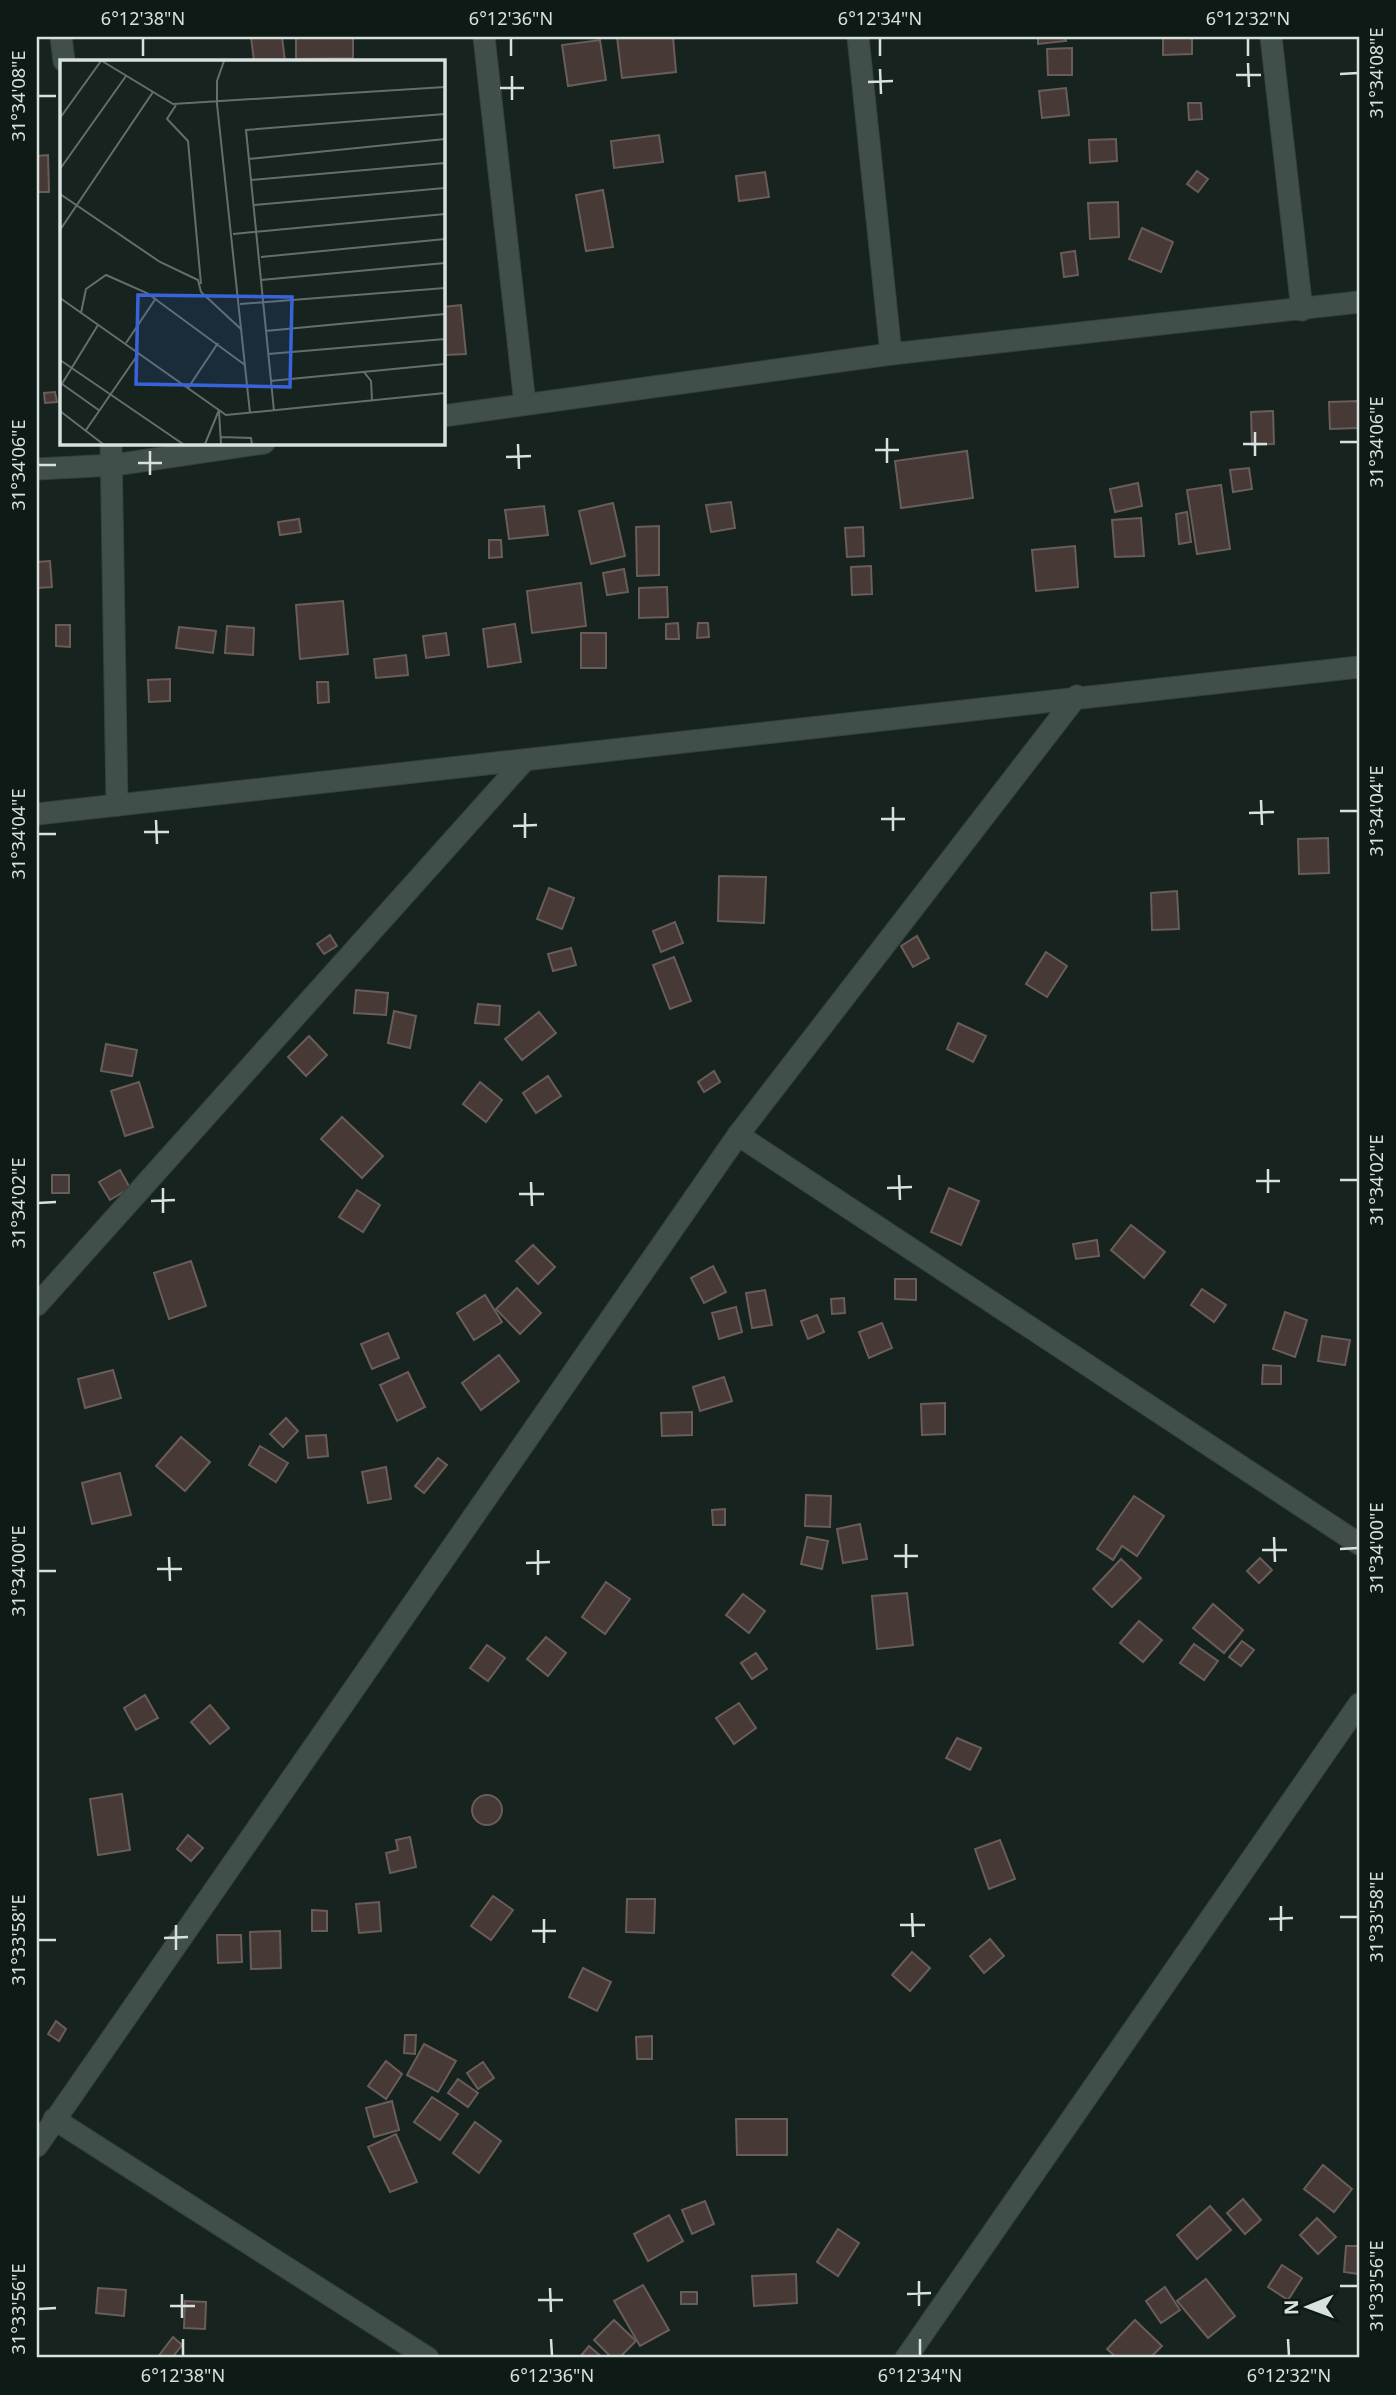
<svg xmlns="http://www.w3.org/2000/svg" width="1396" height="2395" font-family="'Noto Sans',sans-serif">
  <style>
    .building { fill: #463936; stroke: #6a5c59; stroke-width: 2 }
    .lines { fill: none; stroke-linecap: round; stroke-linejoin: round }
    .minor-casing { stroke: #363f3c; stroke-width: 23 }
    .minor { stroke: #414f4a; stroke-width: 21 }
    .ticks { fill: none; stroke: #d9e1df; stroke-width: 2.5 }
    .inset-road { fill: none; stroke: #646f6c; stroke-width: 2 }
    .view { fill: #3964d9; fill-opacity: 0.15; stroke: #3964d9; stroke-width: 3.5 }
    .inset-edge { fill: none; stroke: #d9e1df; stroke-width: 3.5 }
    .neatline { fill: none; stroke: #d9e1df; stroke-width: 2.5 }
    .ticks-label { font-size: 18px; text-anchor: middle; fill: #d9e1df }
  </style>
  <rect width="100%" height="100%" fill="#16231f"/>
  <g class="building">
    <polygon points="251,37 282,37 285,61 254,61"/>
    <polygon points="296,37 353,37 353,58 296,59"/>
    <polygon points="617,37 673,37 676,72 622,78"/>
    <polygon points="1038,37 1065,37 1066,41 1038,44"/>
    <polygon points="1163,37 1192,37 1192,54 1163,55"/>
    <polygon points="600,40 606,80 568,86 562,45"/>
    <polygon points="1072,48 1072,75 1048,75 1047,49"/>
    <polygon points="1066,88 1069,115 1042,118 1039,91"/>
    <polygon points="1188,103 1201,103 1202,119 1189,120"/>
    <polygon points="659,135 663,162 614,168 611,141"/>
    <polygon points="1116,139 1117,161 1090,163 1089,140"/>
    <polygon points="48,155 49,192 37,192 37,156"/>
    <polygon points="1197,171 1208,179 1198,192 1187,184"/>
    <polygon points="765,172 769,197 739,201 736,176"/>
    <polygon points="603,190 613,247 586,251 576,195"/>
    <polygon points="1118,202 1119,237 1090,239 1088,203"/>
    <polygon points="1142,228 1173,242 1161,272 1129,259"/>
    <polygon points="1075,251 1078,275 1064,277 1061,253"/>
    <polygon points="461,305 466,354 445,355 443,307"/>
    <polygon points="55,392 57,402 45,403 44,393"/>
    <polygon points="1359,401 1359,428 1330,429 1329,402"/>
    <polygon points="1273,411 1274,444 1252,445 1251,412"/>
    <polygon points="967,451 973,498 901,508 895,461"/>
    <polygon points="1249,468 1252,489 1233,492 1230,470"/>
    <polygon points="1138,483 1142,506 1115,512 1110,489"/>
    <polygon points="1221,485 1230,549 1197,554 1187,490"/>
    <polygon points="731,502 735,528 711,532 706,505"/>
    <polygon points="613,503 625,556 591,564 579,511"/>
    <polygon points="544,506 548,535 509,539 505,510"/>
    <polygon points="1187,512 1191,542 1179,544 1176,514"/>
    <polygon points="1141,518 1144,556 1115,557 1112,520"/>
    <polygon points="299,519 301,532 280,535 278,522"/>
    <polygon points="659,526 659,575 637,576 636,527"/>
    <polygon points="863,527 864,556 847,557 845,528"/>
    <polygon points="489,540 501,540 502,557 489,558"/>
    <polygon points="1075,546 1078,587 1036,591 1032,550"/>
    <polygon points="50,561 52,587 37,588 37,562"/>
    <polygon points="871,566 872,594 852,595 851,567"/>
    <polygon points="624,569 628,592 607,595 603,573"/>
    <polygon points="581,583 586,626 532,633 527,591"/>
    <polygon points="667,587 668,617 639,618 639,588"/>
    <polygon points="343,601 348,654 300,659 296,605"/>
    <polygon points="678,623 679,639 666,639 666,624"/>
    <polygon points="698,623 708,623 709,637 697,638"/>
    <polygon points="515,624 521,662 488,667 483,629"/>
    <polygon points="56,625 70,625 70,647 56,646"/>
    <polygon points="227,626 254,628 253,655 225,653"/>
    <polygon points="179,627 216,631 213,653 176,648"/>
    <polygon points="446,633 449,655 426,658 423,636"/>
    <rect x="581" y="633" width="25" height="35"/>
    <polygon points="406,655 408,675 376,678 374,659"/>
    <polygon points="170,679 170,701 149,702 148,680"/>
    <polygon points="317,682 328,682 329,702 318,703"/>
    <polygon points="1328,838 1329,873 1299,874 1298,839"/>
    <polygon points="719,876 766,877 764,923 718,921"/>
    <polygon points="549,888 574,898 562,929 537,919"/>
    <polygon points="1177,891 1179,929 1152,930 1151,893"/>
    <polygon points="675,922 683,943 661,952 653,931"/>
    <polygon points="330,935 337,946 324,954 317,944"/>
    <polygon points="917,936 929,958 913,967 901,946"/>
    <polygon points="571,948 576,965 553,971 548,954"/>
    <polygon points="1046,952 1067,966 1047,997 1026,984"/>
    <polygon points="674,957 691,1001 670,1009 653,965"/>
    <polygon points="356,990 388,993 386,1015 354,1013"/>
    <polygon points="478,1004 500,1006 499,1025 475,1023"/>
    <polygon points="394,1011 416,1016 410,1048 388,1043"/>
    <polygon points="539,1012 556,1033 522,1060 505,1039"/>
    <polygon points="958,1023 986,1036 973,1062 947,1049"/>
    <polygon points="309,1036 327,1055 306,1076 288,1057"/>
    <polygon points="106,1044 137,1050 132,1076 101,1071"/>
    <polygon points="714,1071 720,1082 704,1092 698,1082"/>
    <polygon points="548,1076 561,1096 536,1113 523,1093"/>
    <polygon points="139,1082 153,1127 125,1136 111,1091"/>
    <polygon points="480,1082 502,1100 486,1122 463,1104"/>
    <polygon points="342,1117 383,1156 362,1178 321,1139"/>
    <polygon points="120,1170 130,1188 110,1200 99,1182"/>
    <rect x="52" y="1175" width="17" height="18"/>
    <polygon points="949,1188 979,1201 961,1245 931,1232"/>
    <polygon points="357,1190 380,1205 363,1232 339,1217"/>
    <polygon points="1131,1225 1165,1252 1144,1278 1111,1250"/>
    <polygon points="1097,1240 1099,1256 1076,1259 1073,1244"/>
    <polygon points="533,1245 555,1267 538,1284 516,1261"/>
    <polygon points="191,1261 206,1306 169,1319 154,1273"/>
    <polygon points="713,1266 726,1292 704,1303 691,1278"/>
    <polygon points="895,1279 916,1279 916,1300 895,1299"/>
    <polygon points="517,1288 541,1313 520,1334 496,1309"/>
    <polygon points="1202,1289 1226,1305 1214,1322 1191,1305"/>
    <polygon points="765,1290 772,1325 752,1328 746,1293"/>
    <polygon points="485,1295 502,1322 474,1340 457,1313"/>
    <polygon points="844,1298 845,1313 832,1314 831,1299"/>
    <polygon points="736,1307 742,1332 719,1339 712,1313"/>
    <polygon points="1285,1312 1307,1320 1295,1357 1273,1349"/>
    <polygon points="817,1315 824,1332 808,1339 801,1321"/>
    <polygon points="882,1323 892,1348 869,1358 859,1332"/>
    <polygon points="388,1333 399,1358 372,1369 361,1344"/>
    <polygon points="1322,1336 1350,1340 1345,1365 1318,1361"/>
    <polygon points="499,1355 519,1381 481,1410 462,1383"/>
    <polygon points="1263,1365 1281,1366 1281,1384 1262,1384"/>
    <polygon points="113,1370 121,1398 85,1408 78,1379"/>
    <polygon points="408,1372 425,1407 397,1421 380,1385"/>
    <polygon points="724,1377 732,1401 700,1411 693,1387"/>
    <polygon points="945,1403 945,1434 922,1435 921,1404"/>
    <polygon points="692,1412 692,1435 662,1436 661,1413"/>
    <polygon points="286,1418 298,1431 283,1447 270,1434"/>
    <polygon points="326,1435 328,1456 308,1458 306,1436"/>
    <polygon points="181,1437 210,1462 185,1491 156,1466"/>
    <polygon points="260,1446 288,1463 276,1482 249,1465"/>
    <polygon points="438,1458 447,1465 424,1493 415,1486"/>
    <polygon points="386,1467 391,1499 368,1503 362,1472"/>
    <polygon points="120,1473 131,1515 92,1524 82,1483"/>
    <polygon points="806,1495 831,1496 830,1527 805,1526"/>
    <polygon points="1134,1496 1164,1516 1137,1556 1122,1546 1113,1560 1097,1549"/>
    <polygon points="725,1509 725,1525 713,1525 712,1510"/>
    <polygon points="860,1524 867,1559 843,1563 837,1529"/>
    <polygon points="807,1537 828,1541 822,1569 801,1564"/>
    <polygon points="1260,1558 1272,1570 1259,1583 1247,1571"/>
    <polygon points="1121,1559 1141,1578 1112,1607 1093,1589"/>
    <polygon points="606,1582 630,1599 605,1634 582,1617"/>
    <polygon points="907,1593 913,1645 877,1649 872,1596"/>
    <polygon points="743,1594 765,1611 749,1633 726,1615"/>
    <polygon points="1213,1604 1243,1630 1224,1653 1193,1628"/>
    <polygon points="1139,1621 1162,1640 1143,1662 1120,1643"/>
    <polygon points="546,1637 566,1653 548,1676 527,1659"/>
    <polygon points="1242,1641 1254,1650 1241,1666 1229,1657"/>
    <polygon points="1194,1644 1218,1661 1204,1680 1180,1663"/>
    <polygon points="487,1645 505,1658 488,1681 470,1668"/>
    <polygon points="756,1653 767,1669 752,1679 741,1663"/>
    <polygon points="145,1695 158,1718 136,1730 124,1708"/>
    <polygon points="739,1703 756,1728 734,1744 716,1718"/>
    <polygon points="210,1705 229,1728 210,1744 191,1722"/>
    <polygon points="957,1738 981,1748 970,1770 946,1758"/>
    <polygon points="122,1794 130,1850 98,1855 90,1799"/>
    <circle cx="487" cy="1810" r="15"/>
    <polygon points="188,1835 203,1848 191,1861 177,1849"/>
    <polygon points="410,1837 416,1867 390,1873 386,1853 398,1850 396,1840"/>
    <polygon points="1000,1840 1015,1879 989,1889 975,1849"/>
    <polygon points="493,1896 513,1910 491,1940 471,1926"/>
    <polygon points="627,1899 655,1899 654,1933 626,1932"/>
    <polygon points="379,1902 381,1931 359,1933 356,1904"/>
    <polygon points="312,1910 327,1911 327,1931 312,1931"/>
    <polygon points="280,1931 281,1968 251,1969 250,1932"/>
    <polygon points="217,1935 241,1935 242,1962 218,1963"/>
    <polygon points="990,1939 1004,1956 984,1973 970,1956"/>
    <polygon points="912,1952 930,1968 910,1991 892,1975"/>
    <polygon points="583,1968 611,1982 597,2011 569,1997"/>
    <polygon points="56,2021 66,2029 59,2041 48,2034"/>
    <polygon points="405,2035 416,2035 415,2054 404,2053"/>
    <polygon points="652,2036 652,2059 637,2059 636,2037"/>
    <polygon points="424,2044 456,2061 438,2092 407,2075"/>
    <polygon points="386,2061 402,2074 386,2099 368,2086"/>
    <polygon points="483,2062 494,2078 478,2089 467,2073"/>
    <polygon points="458,2079 478,2093 468,2107 448,2093"/>
    <polygon points="432,2097 458,2114 440,2140 414,2122"/>
    <polygon points="392,2101 399,2130 374,2137 366,2108"/>
    <polygon points="736,2119 787,2119 787,2155 737,2155"/>
    <polygon points="475,2122 501,2141 479,2173 453,2153"/>
    <polygon points="396,2134 417,2182 390,2192 368,2147"/>
    <polygon points="1323,2165 1352,2189 1334,2212 1304,2189"/>
    <polygon points="1243,2199 1261,2220 1245,2234 1227,2213"/>
    <polygon points="705,2201 714,2224 692,2234 682,2210"/>
    <polygon points="1210,2206 1231,2230 1197,2259 1177,2235"/>
    <polygon points="669,2215 683,2241 648,2261 634,2234"/>
    <polygon points="1317,2218 1336,2237 1318,2254 1300,2235"/>
    <polygon points="838,2229 859,2243 838,2276 817,2262"/>
    <polygon points="1346,2246 1359,2246 1359,2274 1344,2272"/>
    <polygon points="1282,2265 1302,2278 1288,2300 1268,2287"/>
    <polygon points="796,2274 797,2303 754,2306 752,2276"/>
    <polygon points="1206,2279 1235,2316 1208,2338 1177,2301"/>
    <polygon points="643,2285 669,2330 640,2346 614,2301"/>
    <polygon points="1165,2287 1180,2310 1161,2323 1146,2301"/>
    <polygon points="98,2288 126,2290 124,2316 96,2313"/>
    <rect x="681" y="2292" width="16" height="12"/>
    <polygon points="185,2301 206,2302 205,2329 184,2328"/>
    <polygon points="614,2320 636,2341 619,2358 612,2358 594,2340"/>
    <polygon points="1135,2320 1162,2346 1150,2358 1117,2358 1107,2349"/>
    <polygon points="173,2337 182,2345 172,2358 157,2358"/>
    <polygon points="589,2346 603,2358 579,2358"/>
  </g>
  <g class="lines">
    <g class="minor-casing">
      <g id="minor">
        <polyline points="61,37 64,61"/>
        <polyline points="484,37 525,404"/>
        <polyline points="858,37 891,354"/>
        <polyline points="1271,37 1302,310"/>
        <polyline points="443,416 891,354 1359,302"/>
        <polyline points="111,443 117,805"/>
        <polyline points="37,469 114,465 264,443"/>
        <polyline points="37,814 1359,667"/>
        <polyline points="738,1135 1359,1544"/>
        <polyline points="37,1305 524,761"/>
        <polyline points="54,2119 428,2358"/>
        <polyline points="37,2146 738,1135 1077,696"/>
        <polyline points="906,2358 1359,1704"/>
      </g>
    </g>
    <use href="#minor" class="minor"/>
  </g>
  <path class="ticks" d="M143,38V56M511,38V56M880,38V56M1248,38V56M1248,63L1249,87M880,69L881,94M1340,74L1358,73M1236,75H1261M512,76V100M868,82L893,81M500,88H524M38,96H56M1255,432V456M887,438V463M1340,442H1358M518,444L519,469M1243,444H1267M875,450H899M150,451V475M506,457L531,456M138,463H162M38,465H56M1261,800L1262,825M893,807V831M1340,811H1358M525,813V838M1249,813L1274,812M881,819H905M156,820L157,844M513,826L537,825M144,832H169M38,834H56M1268,1169V1193M899,1175L900,1200M1340,1180H1358M1256,1181H1280M531,1182L532,1206M163,1188V1213M887,1188L912,1187M519,1194H544M151,1201L175,1200M38,1203L56,1202M1274,1537L1275,1562M906,1544V1568M1340,1549L1358,1548M538,1550V1575M1262,1550H1287M894,1556H918M169,1557L170,1581M526,1563L550,1562M157,1569H182M38,1571H56M1281,1906V1931M912,1913L913,1937M1340,1917H1358M544,1919V1943M1269,1919L1293,1918M176,1925V1950M900,1925H925M532,1931H556M164,1938L188,1937M38,1940H56M919,2281V2306M1340,2286H1358M550,2288L551,2312M182,2294V2318M907,2294L931,2293M538,2300H563M170,2306H195M38,2309L56,2308M183,2339V2356M551,2339L552,2356M920,2339V2356M1288,2339L1289,2356"/>
  <g transform="translate(60 60)">
    <rect width="385" height="385" fill="#16231f"/>
    <path class="inset-road" d="M42,1L113,44L385,27M164,1L157,21V44L190,353M116,45L107,59L128,81L141,224M0,58L41,1M188,99L385,79M0,109L66,16M191,120L385,103M0,134L100,202L138,220L141,232L182,270M194,145L385,128M0,170L93,32M173,174L385,154M201,197L385,179M201,220L385,203M0,238L166,355L385,333M180,244L385,228M21,253L26,229L46,215L87,233L185,305M205,271L385,254M66,283L96,238M208,294L385,279M0,300L123,384M304,312L311,321L312,340M210,321L385,304M2,324L40,351M0,327L38,265M128,328L158,283M0,351L43,384M159,351L161,384M214,351L186,70L385,54M26,370L79,293M161,377L191,378L192,384M145,384L159,350"/>
    <path class="view" d="M78,235L232,237L230,327L76,324Z"/>
    <rect width="385" height="385" class="inset-edge"/>
  </g>
  <rect width="1396" height="2395" fill="none" stroke="#0d1a16" stroke-width="77"/>
  <g transform="translate(1308 2307) rotate(269)" stroke="#0d1a16" stroke-width="5" paint-order="stroke">
  <path d="M0-5L12 26L0 18L-12 26Z" fill="#d9e1df"/>
  <text y="-10" font-size="19" font-weight="bold" text-anchor="middle" fill="#d9e1df">N</text>
  </g>
  <rect x="38" y="38" width="1320" height="2318" class="neatline"/>
  <g class="ticks-label">
    <text x="143" y="25">6°12'38"N</text>
    <text x="511" y="25">6°12'36"N</text>
    <text x="880" y="25">6°12'34"N</text>
    <text x="1248" y="25">6°12'32"N</text>
    <text transform="translate(1377 73) rotate(-90)" y="6">31°34'08"E</text>
    <text transform="translate(19 96) rotate(-90)" y="6">31°34'08"E</text>
    <text transform="translate(1377 442) rotate(-90)" y="6">31°34'06"E</text>
    <text transform="translate(19 465) rotate(-90)" y="6">31°34'06"E</text>
    <text transform="translate(1377 811) rotate(-90)" y="6">31°34'04"E</text>
    <text transform="translate(19 834) rotate(-90)" y="6">31°34'04"E</text>
    <text transform="translate(1377 1180) rotate(-90)" y="6">31°34'02"E</text>
    <text transform="translate(19 1203) rotate(-90)" y="6">31°34'02"E</text>
    <text transform="translate(1377 1548) rotate(-90)" y="6">31°34'00"E</text>
    <text transform="translate(19 1571) rotate(-90)" y="6">31°34'00"E</text>
    <text transform="translate(1377 1917) rotate(-90)" y="6">31°33'58"E</text>
    <text transform="translate(19 1940) rotate(-90)" y="6">31°33'58"E</text>
    <text transform="translate(1377 2286) rotate(-90)" y="6">31°33'56"E</text>
    <text transform="translate(19 2309) rotate(-90)" y="6">31°33'56"E</text>
    <text x="183" y="2382">6°12'38"N</text>
    <text x="552" y="2382">6°12'36"N</text>
    <text x="920" y="2382">6°12'34"N</text>
    <text x="1289" y="2382">6°12'32"N</text>
  </g>
</svg>
